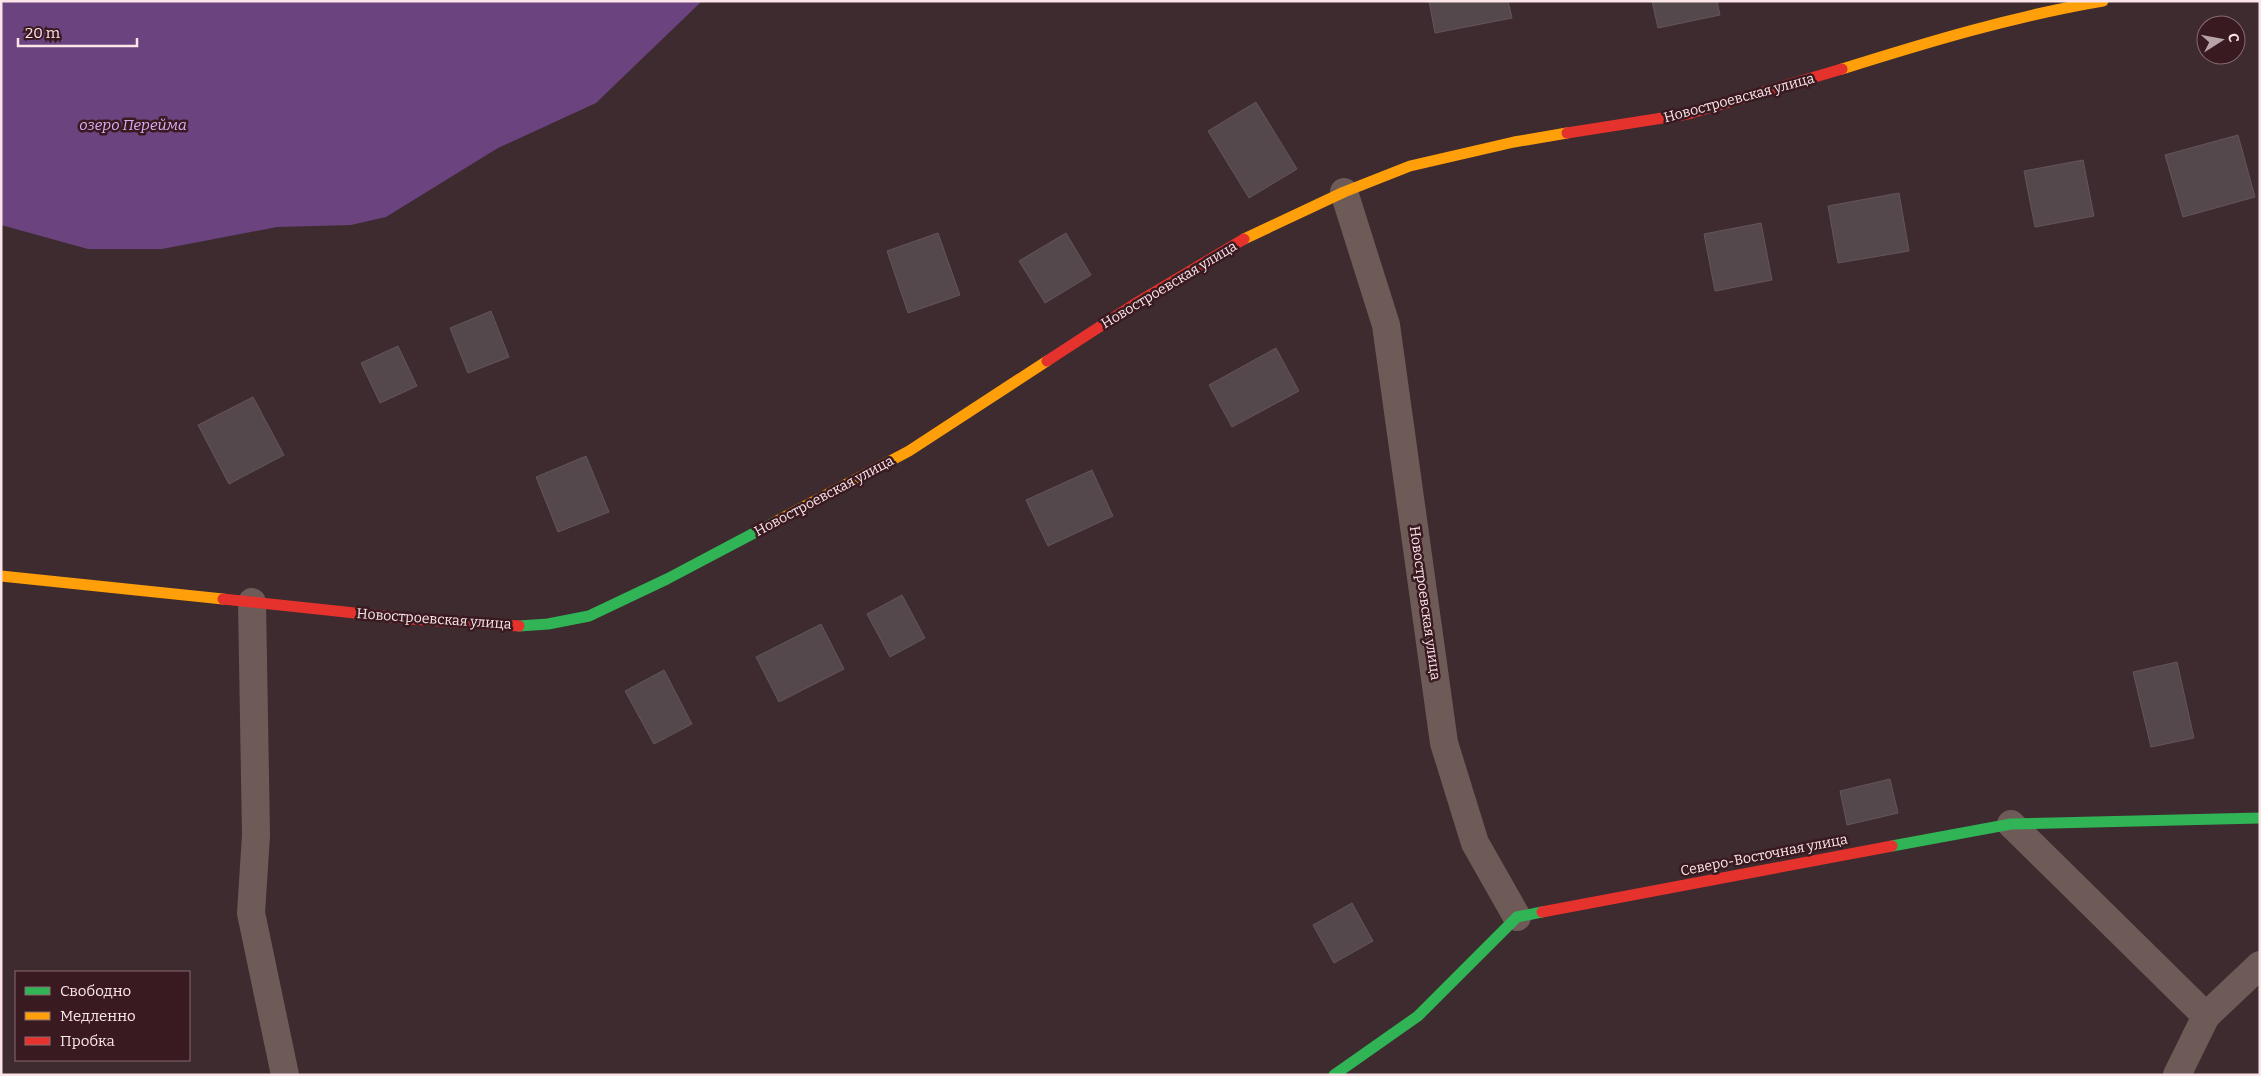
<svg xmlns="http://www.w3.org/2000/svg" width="2261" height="1076" font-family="Bitter,serif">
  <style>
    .water { fill: #6b437e }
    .building { fill: #55484d; stroke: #64555b }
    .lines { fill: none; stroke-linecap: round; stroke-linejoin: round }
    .street { stroke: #6e5b58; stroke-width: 28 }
    .fast { stroke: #30b455; stroke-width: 11 }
    .slow { stroke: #ff9f0a; stroke-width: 11 }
    .jam { stroke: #e5322d; stroke-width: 11 }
    .labels { text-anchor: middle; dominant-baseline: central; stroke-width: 5; stroke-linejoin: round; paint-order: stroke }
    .street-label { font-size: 14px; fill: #fbe5e9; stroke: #391a21 }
    .water-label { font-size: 15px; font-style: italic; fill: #dcadf7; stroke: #391a21 }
  </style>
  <rect width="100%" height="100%" fill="#3d2b2f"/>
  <polygon class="water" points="1,1 702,1 596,103 498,148 386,217 351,225 277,227 162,249 88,249 1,225"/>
  <g class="building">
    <polygon points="1429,1 1508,1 1512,18 1435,33"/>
    <polygon points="1652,1 1717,1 1720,15 1658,28"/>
    <polygon points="1256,102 1297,169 1249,198 1208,131"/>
    <polygon points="2238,135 2255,197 2183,217 2165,155"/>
    <polygon points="2083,160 2094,216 2035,227 2024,171"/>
    <polygon points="1899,193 1909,251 1838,263 1828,206"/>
    <polygon points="1761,223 1772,280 1715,291 1704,234"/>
    <polygon points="938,233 960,295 908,313 887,251"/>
    <polygon points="1066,233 1091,275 1045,303 1019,261"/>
    <polygon points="491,311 509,357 468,373 450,328"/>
    <polygon points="398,346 417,386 380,403 361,363"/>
    <polygon points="1276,348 1299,391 1232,427 1209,385"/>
    <polygon points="253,397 284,455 229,484 198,425"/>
    <polygon points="586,456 609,512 558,532 536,477"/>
    <polygon points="1092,470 1113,516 1048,546 1026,500"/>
    <polygon points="902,595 925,638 890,657 867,614"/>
    <polygon points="821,624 844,669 779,702 756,657"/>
    <polygon points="2177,662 2194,738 2151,747 2133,672"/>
    <polygon points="664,670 692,724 654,744 625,691"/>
    <polygon points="1890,779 1898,813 1847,825 1840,791"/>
    <polygon points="1352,903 1373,941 1334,963 1313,925"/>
  </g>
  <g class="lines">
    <g class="street">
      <polyline points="1344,192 1386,325 1444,743 1475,843 1517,917"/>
      <polyline points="252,602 256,835 251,913 285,1075"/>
      <polyline points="2011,824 2206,1016"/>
      <polyline points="2177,1075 2206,1016 2260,965"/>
    </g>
    <g class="fast">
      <polyline points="519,626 548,624 589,616 667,579 775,522"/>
      <polyline points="1892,846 2011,824 2260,818"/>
      <polyline points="1334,1075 1418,1016 1517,917 1542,912"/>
    </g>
    <g class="slow">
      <path d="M1842,69C1928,42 2014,16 2103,1"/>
      <polyline points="1244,239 1344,192 1410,166 1514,142 1567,133"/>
      <polyline points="775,522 909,451 1047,361"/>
      <polyline points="1,576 223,599"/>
    </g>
    <g class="jam">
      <polyline points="1567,133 1688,114 1842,69"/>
      <polyline points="1047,361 1133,305 1244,239"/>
      <polyline points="223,599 411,619 519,626"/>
      <polyline points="1542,912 1892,846"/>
    </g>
  </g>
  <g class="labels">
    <g class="street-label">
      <text transform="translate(1739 98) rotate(-15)">Новостроевская улица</text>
      <text transform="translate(1169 285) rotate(-31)">Новостроевская улица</text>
      <text transform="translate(824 496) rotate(-28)">Новостроевская улица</text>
      <text transform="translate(1425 603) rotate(82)">Новостроевская улица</text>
      <text transform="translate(434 619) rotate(4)">Новостроевская улица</text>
      <text transform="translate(1764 855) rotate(-11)">Северо-Восточная улица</text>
    </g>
    <g class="water-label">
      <text x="133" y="125">озеро Перейма</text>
    </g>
  </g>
  <rect width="2261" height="1076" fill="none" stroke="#fbe5e9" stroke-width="5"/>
  <rect x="15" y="971" width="175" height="90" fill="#391a21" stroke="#876b71"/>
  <rect x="25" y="987" width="25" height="8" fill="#30b455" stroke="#876b71"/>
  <text x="60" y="996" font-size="15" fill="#fbe5e9">Свободно</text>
  <rect x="25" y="1012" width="25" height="8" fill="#ff9f0a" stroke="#876b71"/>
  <text x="60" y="1021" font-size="15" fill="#fbe5e9">Медленно</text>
  <rect x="25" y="1037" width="25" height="8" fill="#e5322d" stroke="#876b71"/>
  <text x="60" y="1046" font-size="15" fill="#fbe5e9">Пробка</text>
  <g transform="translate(2221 40) rotate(79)"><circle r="24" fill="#391a21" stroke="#876b71"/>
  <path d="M0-4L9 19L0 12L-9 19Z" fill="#b8a4a8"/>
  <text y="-8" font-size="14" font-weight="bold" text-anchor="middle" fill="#fbe5e9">С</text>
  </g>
  <path d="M18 38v8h119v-8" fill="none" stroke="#fbe5e9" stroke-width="2.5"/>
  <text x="25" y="38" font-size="15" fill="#fbe5e9" stroke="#391a21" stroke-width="4" paint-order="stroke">20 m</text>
</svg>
